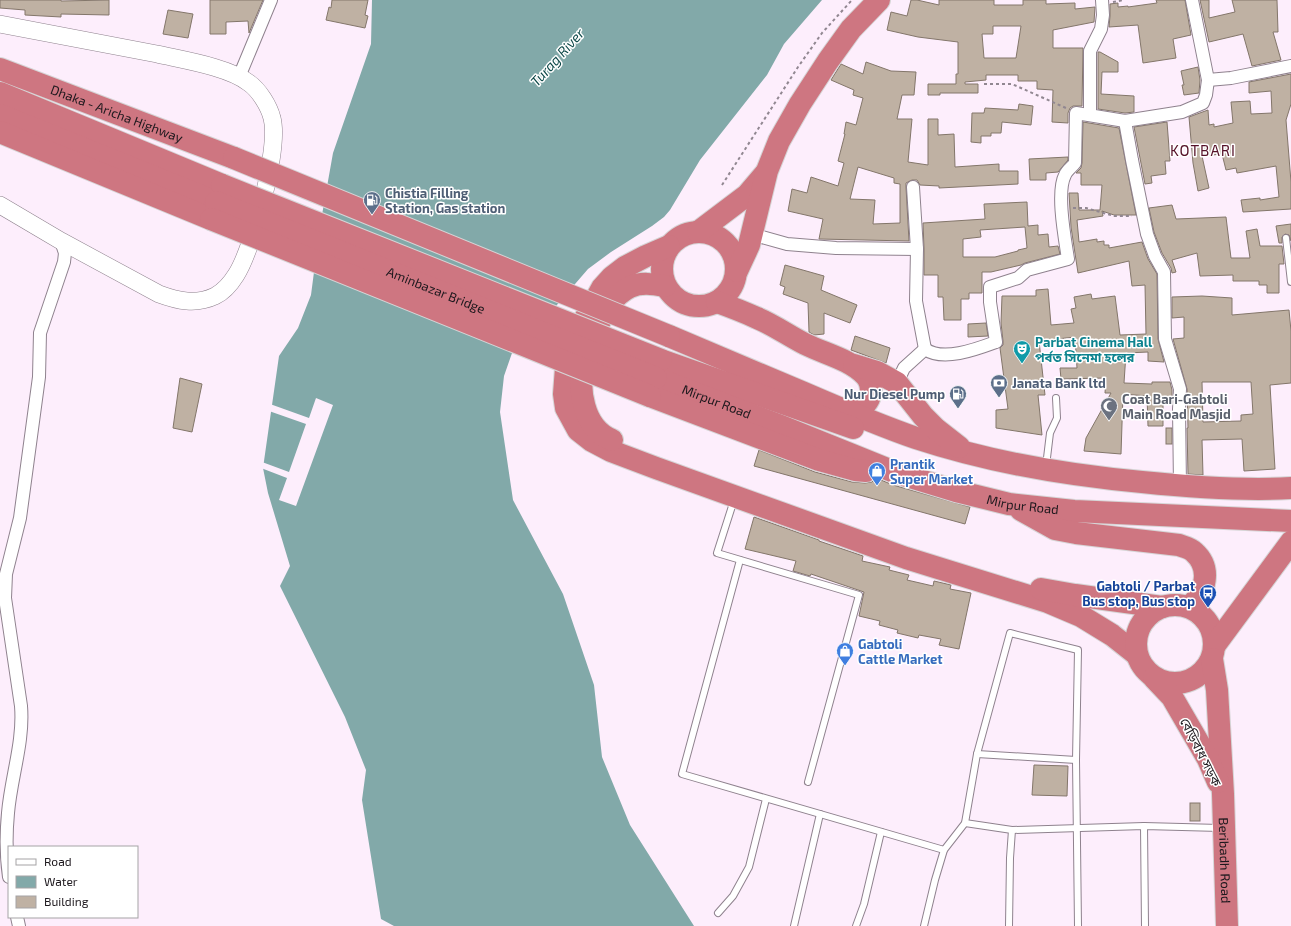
<svg xmlns="http://www.w3.org/2000/svg" width="1291" height="926" font-family="'Exo 2','Noto Sans Bengali',sans-serif">
  <style>
    .water { fill: #82a9a9 }
    .pier { fill: #fdeefc }
    .building { fill: #bfb1a3; stroke: #83766a; fill-rule: evenodd }
    .lines { fill: none; stroke-linecap: round; stroke-linejoin: round }
    .lane-casing { stroke: #8f828e; stroke-width: 8 }
    .street-casing { stroke: #8f828e; stroke-width: 14 }
    .secondary-casing { stroke: #8f828e; stroke-width: 18 }
    .highway-casing { stroke: #d6d5d6; stroke-width: 24 }
    .path { stroke: #918791; stroke-width: 2; stroke-dasharray: 3 3; stroke-linecap: butt }
    .lane { stroke: #fff; stroke-width: 6 }
    .street { stroke: #fff; stroke-width: 12 }
    .secondary { stroke: #fff; stroke-width: 17 }
    .highway { stroke: #ce7681; stroke-width: 22 }
    .highway-bridge-casing { stroke: #d6d5d6; stroke-width: 24; stroke-linecap: butt }
    .highway-bridge { stroke: #ce7681; stroke-width: 22 }
    .labels { text-anchor: middle; dominant-baseline: central; stroke-width: 3; stroke-linejoin: round; paint-order: stroke }
    .street-label { font-size: 13px; fill: #1d181d; stroke: #fff }
    .service-label { font-size: 13px; font-weight: bold; fill: #4e5e75; stroke: #fff; text-anchor: start }
    .culture-label { font-size: 13px; font-weight: bold; fill: #0d838f; stroke: #fff; text-anchor: start }
    .worship-label { font-size: 13px; font-weight: bold; fill: #5b616d; stroke: #fff; text-anchor: start }
    .shop-label { font-size: 13px; font-weight: bold; fill: #366cbe; stroke: #fff; text-anchor: start }
    .transit-label { font-size: 13px; font-weight: bold; fill: #164399; stroke: #fff; text-anchor: end }
    .water-label { font-size: 14px; font-style: italic; fill: #0d4949; stroke: #fff }
    .quarter-label { font-size: 15px; letter-spacing: 1px; fill: #551128; stroke: #fff }
  </style>
  <rect width="100%" height="100%" fill="#fdeefc"/>
  <polygon class="water" points="372,0 822,0 784,44 767,75 700,160 670,210 664,217 652,226 611,252 588,269 550,313 519,333 504,376 500,412 513,500 563,594 594,685 602,757 630,825 694,926 394,926 381,919 362,800 366,770 345,717 280,586 290,566 268,493 263,468 279,356 298,328 311,295 320,226 333,153 371,44"/>
  <polygon class="pier" points="316,398 333,405 296,506 279,500 287,478 261,468 262,462 289,472 306,424 269,411 270,404 309,418"/>
  <g class="building">
    <polygon points="0,0 61,0 61,1 109,0 109,15 61,14 61,17 25,15 25,10 0,8"/>
    <polygon points="210,0 263,0 249,33 248,21 226,22 226,34 210,34"/>
    <polygon points="332,0 368,0 365,15 368,16 365,28 326,20 329,7 331,8"/>
    <path d="M911,0H917L939,5V0H994V5H1023V0H1046V4L1075,3V9L1095,7L1094,22L1053,30V48H1083L1082,106H1073L1070,108L1068,113V123L1052,122L1053,90L1037,89V81H1018V75H986V80L965,82V84H978V93H940V95H928V84H956V74H958V42L918,37L887,30L891,12L907,16ZM993,26H1021L1016,58H984L982,34H993Z"/>
    <polygon points="1156,0 1185,0 1191,35 1173,39 1176,58 1143,63 1138,25 1109,27 1110,16 1110,4 1118,3 1118,7 1128,6 1128,7 1157,3"/>
    <polygon points="1200,0 1209,0 1209,18 1235,12 1232,0 1277,0 1278,32 1273,32 1281,60 1252,66 1243,34 1209,42"/>
    <polygon points="168,10 193,14 188,38 163,34"/>
    <polygon points="1098,52 1100,52 1118,62 1118,72 1102,72 1101,94 1134,96 1134,112 1125,113 1098,109"/>
    <path d="M866,62L891,71L916,72L914,95H902L897,119H912L908,162L928,165V119H938V135L954,134L955,167L999,164V171H1018V184L939,188V186L920,185L917,180H912L906,183V187L909,241L819,239L823,219L788,211L792,189L807,193L811,177L838,186L844,163L838,161L845,134H844L846,122L856,125L863,98L853,95L854,90L831,80L841,64L863,74ZM858,167L894,178V183L900,184V223L873,224L875,200L850,199Z"/>
    <polygon points="1198,67 1200,80 1199,93 1184,95 1182,85 1184,85 1181,71"/>
    <polygon points="1291,74 1291,104 1286,120 1291,182 1291,209 1243,212 1241,200 1260,198 1260,200 1279,197 1276,166 1237,173 1236,168 1226,170 1222,154 1202,156 1209,188 1198,191 1193,163 1189,117 1208,110 1209,125 1214,124 1214,127 1233,123 1231,102 1250,101 1251,114 1272,113 1271,91 1249,93 1249,82"/>
    <polygon points="1019,104 1033,106 1031,125 1002,122 1001,133 991,133 991,136 981,136 981,143 971,142 972,113 984,113 985,108 1018,110"/>
    <polygon points="1083,122 1119,128 1136,215 1114,215 1102,211 1103,216 1077,220 1079,242 1097,239 1097,242 1104,241 1104,245 1109,245 1109,248 1142,242 1148,259 1157,274 1158,339 1164,362 1148,361 1148,352 1126,353 1124,383 1152,384 1152,382 1170,382 1172,390 1172,403 1163,404 1163,426 1148,426 1147,396 1123,394 1121,454 1084,451 1086,438 1111,393 1105,393 1106,378 1061,379 1060,368 1077,368 1075,337 1039,341 1045,395 1038,395 1042,435 996,428 996,410 1008,409 1000,348 1003,345 1003,341 1001,323 1002,296 1036,296 1036,290 1048,289 1051,325 1074,323 1071,309 1076,308 1074,297 1091,294 1092,299 1115,296 1120,335 1146,334 1145,285 1132,286 1129,261 1078,273 1071,227 1069,193 1078,193 1079,210 1100,210 1102,185 1081,185 1081,173 1076,173 1081,168 1082,163"/>
    <polygon points="1167,122 1170,161 1165,161 1166,174 1151,176 1152,183 1145,184 1134,127"/>
    <polygon points="1068,157 1068,160 1058,172 1046,173 1046,180 1030,180 1029,159"/>
    <path d="M1027,202L1028,226L1038,225V235L1048,234L1049,247L1058,246L1060,254L1025,263L1021,265L991,272H982V293H969V299H961V320H944L943,297H938V275H924V249L923,223L985,219L984,204ZM1025,227L1027,248L1018,250V251L995,257H963V239L981,237L980,230Z"/>
    <polygon points="1172,205 1176,219 1226,217 1231,258 1250,258 1246,231 1257,229 1260,246 1282,246 1284,264 1279,264 1279,293 1267,293 1267,285 1259,285 1259,281 1233,281 1233,275 1200,276 1197,253 1172,260 1176,272 1172,273 1171,268 1162,253 1154,232 1149,208"/>
    <polygon points="1291,224 1291,241 1289,235 1285,234 1282,237 1282,243 1279,243 1276,226"/>
    <polygon points="785,265 824,276 821,290 857,305 850,323 824,313 824,334 814,335 809,332 808,303 783,294 785,287 780,285"/>
    <path d="M1202,296L1232,298V315L1289,310L1291,331V383L1270,385L1275,469L1244,471L1242,439L1202,440L1203,475L1188,474L1187,428H1188L1187,389L1173,339L1184,338V317L1172,318V297ZM1202,382H1251L1253,414L1241,415V421L1203,422Z"/>
    <polygon points="986,323 988,336 968,337 968,324"/>
    <polygon points="855,336 890,348 886,363 851,350"/>
    <polygon points="180,378 202,384 192,432 173,428"/>
    <rect x="1166" y="428" width="6" height="16"/>
    <polygon points="759,450 815,472 852,482 865,483 872,482 876,478 893,485 970,507 965,524 754,466"/>
    <polygon points="754,517 819,540 819,541 863,556 862,561 890,567 889,570 909,575 907,580 933,586 934,581 951,585 950,589 971,593 959,649 939,645 941,639 919,635 918,638 897,633 898,630 879,625 880,621 859,616 864,592 811,574 810,576 793,571 796,561 745,549"/>
    <polygon points="1034,765 1068,766 1067,796 1032,795"/>
    <rect x="1190" y="803" width="10" height="18"/>
  </g>
  <g class="lines">
    <g class="lane-casing">
      <g id="lane">
        <polyline points="1286,238 1291,282"/>
        <polyline points="1046,466 1050,433 1057,418 1056,398"/>
        <polyline points="734,500 717,553 859,595 808,782"/>
        <polyline points="740,560 682,774 944,850"/>
        <polyline points="977,754 1076,760"/>
        <polyline points="965,823 1012,830 1144,826 1220,828"/>
        <polyline points="1144,826 1145,926"/>
        <polyline points="718,913 733,896 749,867 766,799"/>
        <polyline points="794,926 820,814"/>
        <polyline points="856,926 864,904 881,832"/>
        <polyline points="924,926 935,880 944,850 965,823 977,754 1010,633 1078,650 1076,760 1078,926"/>
        <polyline points="1009,926 1010,858 1012,830"/>
      </g>
    </g>
    <g class="street-casing">
      <g id="street">
        <polyline points="239,77 271,0"/>
        <polyline points="1208,80 1231,78 1291,66"/>
        <polyline points="1090,115 1090,51 1101,29 1103,15 1102,0"/>
        <polyline points="1125,121 1132,160 1147,234 1155,256 1164,272 1165,339 1180,389 1179,409 1180,486"/>
        <polyline points="913,187 917,249 916,301 925,349"/>
        <polyline points="751,234 787,244 836,248 917,249"/>
        <path d="M897,383L904,368L925,349C943,362 977,349 996,342L990,302V287L1018,278L1027,270L1068,259C1065,239 1056,192 1065,175C1067,170 1072,167 1075,163L1076,113L1125,121L1182,112L1203,103L1206,95L1208,80L1192,0"/>
        <path d="M9,877C6,856 6,834 8,813C11,777 24,742 21,706L5,598L6,574L20,518L39,377L40,333L64,262L65,253L61,241"/>
        <polyline points="17,917 19,926"/>
      </g>
    </g>
    <g class="secondary-casing">
      <path id="secondary" d="M0,24C53,34 105,44 157,54C183,60 229,67 249,83C259,90 269,106 272,118C280,147 253,249 236,275C231,283 223,292 215,296C196,305 178,301 159,294L61,241L0,205"/>
    </g>
    <g class="highway-casing">
      <g id="highway">
        <path id="s1" d="M0,69L234,158"/>
        <polyline points="0,93 222,185"/>
        <polyline points="0,115 216,202"/>
        <polyline points="0,132 211,219"/>
        <circle cx="699" cy="269" r="37"/>
        <polyline points="698,232 747,195 764,175"/>
        <polyline points="669,246 646,256 625,267 612,277 602,288 581,326 566,368 564,394 566,408 578,430 592,441 611,451 656,468 906,558 1048,602 1081,616 1112,635 1136,654"/>
        <polyline points="737,271 749,245 767,171 779,141 800,104 828,61 851,29 879,0"/>
        <path d="M717,302C731,307 744,312 757,318C774,325 789,336 805,344C825,354 849,359 865,375C869,379 871,385 871,391C869,408 854,412 840,415"/>
        <path d="M669,336C714,355 759,374 804,393C841,409 878,425 916,438C989,462 1065,475 1142,482C1191,487 1241,491 1291,488"/>
        <polyline points="661,360 853,428"/>
        <polyline points="854,365 877,372 897,383 923,416 936,429 959,447"/>
        <path id="s2" d="M656,378L781,426L897,473L956,491L1009,504L1074,511L1291,521"/>
        <polyline points="650,396 819,460 855,470 866,471"/>
        <path d="M612,440C582,428 578,388 583,360C586,350 592,339 596,329C604,312 612,296 630,287C641,282 653,284 665,286"/>
        <path d="M1021,510L1055,529L1076,533L1179,545C1184,547 1190,548 1194,552C1212,568 1206,593 1189,607"/>
        <polyline points="1041,589 1075,595 1162,607"/>
        <circle cx="1175" cy="644" r="39"/>
        <polyline points="1215,645 1291,542"/>
        <path id="s3" d="M1212,659L1217,690L1223,794L1227,926"/>
        <polyline points="1154,678 1172,697 1208,759 1218,782"/>
      </g>
    </g>
    <g class="path">
      <polyline points="1113,2 1124,0"/>
      <polyline points="984,84 1012,84 1066,108"/>
      <polyline points="722,185 798,67 822,33 852,0"/>
      <polyline points="1073,208 1086,208 1114,216 1132,216"/>
    </g>
    <use href="#lane" class="lane"/>
    <use href="#street" class="street"/>
    <use href="#secondary" class="secondary"/>
    <use href="#highway" class="highway"/>
    <g class="highway-bridge-casing">
      <g id="highway-bridge">
        <polyline points="234,158 669,336"/>
        <polyline points="222,185 661,360"/>
        <path id="s4" d="M216,202L656,378"/>
        <polyline points="211,219 650,396"/>
      </g>
    </g>
    <use href="#highway-bridge" class="highway-bridge"/>
  </g>
  <defs>
    <g id="fuel-pin" transform="scale(0.9)"><path d="M0 17L-7.5 6A9.5 9.5 0 1 1 7.5 6Z" fill="#5c6f8a" stroke="#fff"/><path d="M-5.5-6h7V0h2V4h1.3V-2.5L3-4.5l.8-.8L6-3V5H2.5V1h-1V6h-7ZM-4.2-4.7v3.2H.2V-4.7Z" fill="#fff"/></g>
    <g id="theatre-pin" transform="scale(0.9)"><path d="M0 17L-7.5 6A9.5 9.5 0 1 1 7.5 6Z" fill="#0f9aa8" stroke="#fff"/><path d="M-5-5.5Q0-4 5-5.5V0Q5 5 0 6Q-5 5-5 0ZM-3.3-2.5H-1v1.5H-3.3ZM1-2.5H3.3v1.5H1ZM-2.8 1Q0 5.5 2.8 1Z" fill="#fff"/></g>
    <g id="bank-pin" transform="scale(0.9)"><path d="M0 17L-7.5 6A9.5 9.5 0 1 1 7.5 6Z" fill="#5c6f8a" stroke="#fff"/><path d="M-6-4H6V4H-6ZM0-2.3a2.3 2.3 0 1 0 0 4.6a2.3 2.3 0 1 0 0-4.6Z" fill="#fff"/></g>
    <g id="mosque-pin" transform="scale(0.9)"><path d="M0 17L-7.5 6A9.5 9.5 0 1 1 7.5 6Z" fill="#6b7280" stroke="#fff"/><path d="M3.5-4.9A6 6 0 1 0 3.5 4.9A5 5 0 1 1 3.5-4.9Z" fill="#fff"/></g>
    <g id="shop-pin" transform="scale(0.9)"><path d="M0 17L-7.5 6A9.5 9.5 0 1 1 7.5 6Z" fill="#3f7fe0" stroke="#fff"/><path d="M-5-2.5h2.3a2.7 3.5 0 0 1 5.4 0H5L5.5 6h-11ZM-1.5-2.5h3a1.5 2.3 0 0 0-3 0Z" fill="#fff"/></g>
    <g id="bus-pin" transform="scale(0.9)"><path d="M0 17L-7.5 6A9.5 9.5 0 1 1 7.5 6Z" fill="#1a4fb4" stroke="#fff"/><path d="M-5-6H5V4H4V6H2V4H-2V6H-4V4H-5ZM-3.5-4V0h7V-4ZM-3.5 1.2v1.5H-2V1.2ZM2 1.2v1.5H3.5V1.2Z" fill="#fff"/></g>
  </defs>
  <g fill-rule="evenodd">
    <use href="#fuel-pin" x="372" y="200"/>
    <use href="#theatre-pin" x="1022" y="349"/>
    <use href="#bank-pin" x="999" y="383"/>
    <use href="#fuel-pin" x="958" y="394"/>
    <use href="#mosque-pin" x="1109" y="406"/>
    <use href="#shop-pin" x="877" y="471"/>
    <use href="#bus-pin" x="1208" y="593"/>
    <use href="#shop-pin" x="845" y="651"/>
  </g>
  <g class="labels">
    <g class="street-label">
      <text stroke="none"><textPath href="#s1" startOffset="125">Dhaka - Aricha Highway</textPath></text>
      <text stroke="none"><textPath href="#s4" startOffset="237">Aminbazar Bridge</textPath></text>
      <text stroke="none"><textPath href="#s2" startOffset="65">Mirpur Road</textPath></text>
      <text stroke="none"><textPath href="#s2" startOffset="389">Mirpur Road</textPath></text>
      <text transform="translate(1201 752) rotate(63)">বেড়িবাধ সড়ক</text>
      <text stroke="none"><textPath href="#s3" startOffset="202">Beribadh Road</textPath></text>
    </g>
    <g class="service-label">
      <text x="385" y="193">Chistia Filling<tspan x="385" dy="15">Station, Gas station</tspan></text>
      <text x="1012" y="383">Janata Bank ltd</text>
      <text x="945" y="394" text-anchor="end">Nur Diesel Pump</text>
    </g>
    <g class="culture-label">
      <text x="1035" y="342">Parbat Cinema Hall<tspan x="1035" dy="15">পর্বত সিনেমা হলের</tspan></text>
    </g>
    <g class="worship-label">
      <text x="1122" y="399">Coat Bari-Gabtoli<tspan x="1122" dy="15">Main Road Masjid</tspan></text>
    </g>
    <g class="shop-label">
      <text x="890" y="464">Prantik<tspan x="890" dy="15">Super Market</tspan></text>
      <text x="858" y="644">Gabtoli<tspan x="858" dy="15">Cattle Market</tspan></text>
    </g>
    <g class="transit-label">
      <text x="1195" y="586">Gabtoli / Parbat<tspan x="1195" dy="15">Bus stop, Bus stop</tspan></text>
    </g>
    <g class="water-label">
      <text transform="translate(557 57) rotate(-48)">Turag River</text>
    </g>
    <g class="quarter-label">
      <text x="1203" y="150">KOTBARI</text>
    </g>
  </g>
  <rect x="8" y="846" width="130" height="72" fill="#ffffff" stroke="#a5a3a5"/>
  <rect x="16" y="859" width="20" height="6" fill="#ffffff" stroke="#a5a3a5"/>
  <text x="44" y="866" font-size="12" fill="#1d181d">Road</text>
  <rect x="16" y="876" width="20" height="12" fill="#82a9a9" stroke="#a5a3a5"/>
  <text x="44" y="886" font-size="12" fill="#1d181d">Water</text>
  <rect x="16" y="896" width="20" height="12" fill="#bfb1a3" stroke="#a5a3a5"/>
  <text x="44" y="906" font-size="12" fill="#1d181d">Building</text>
</svg>
